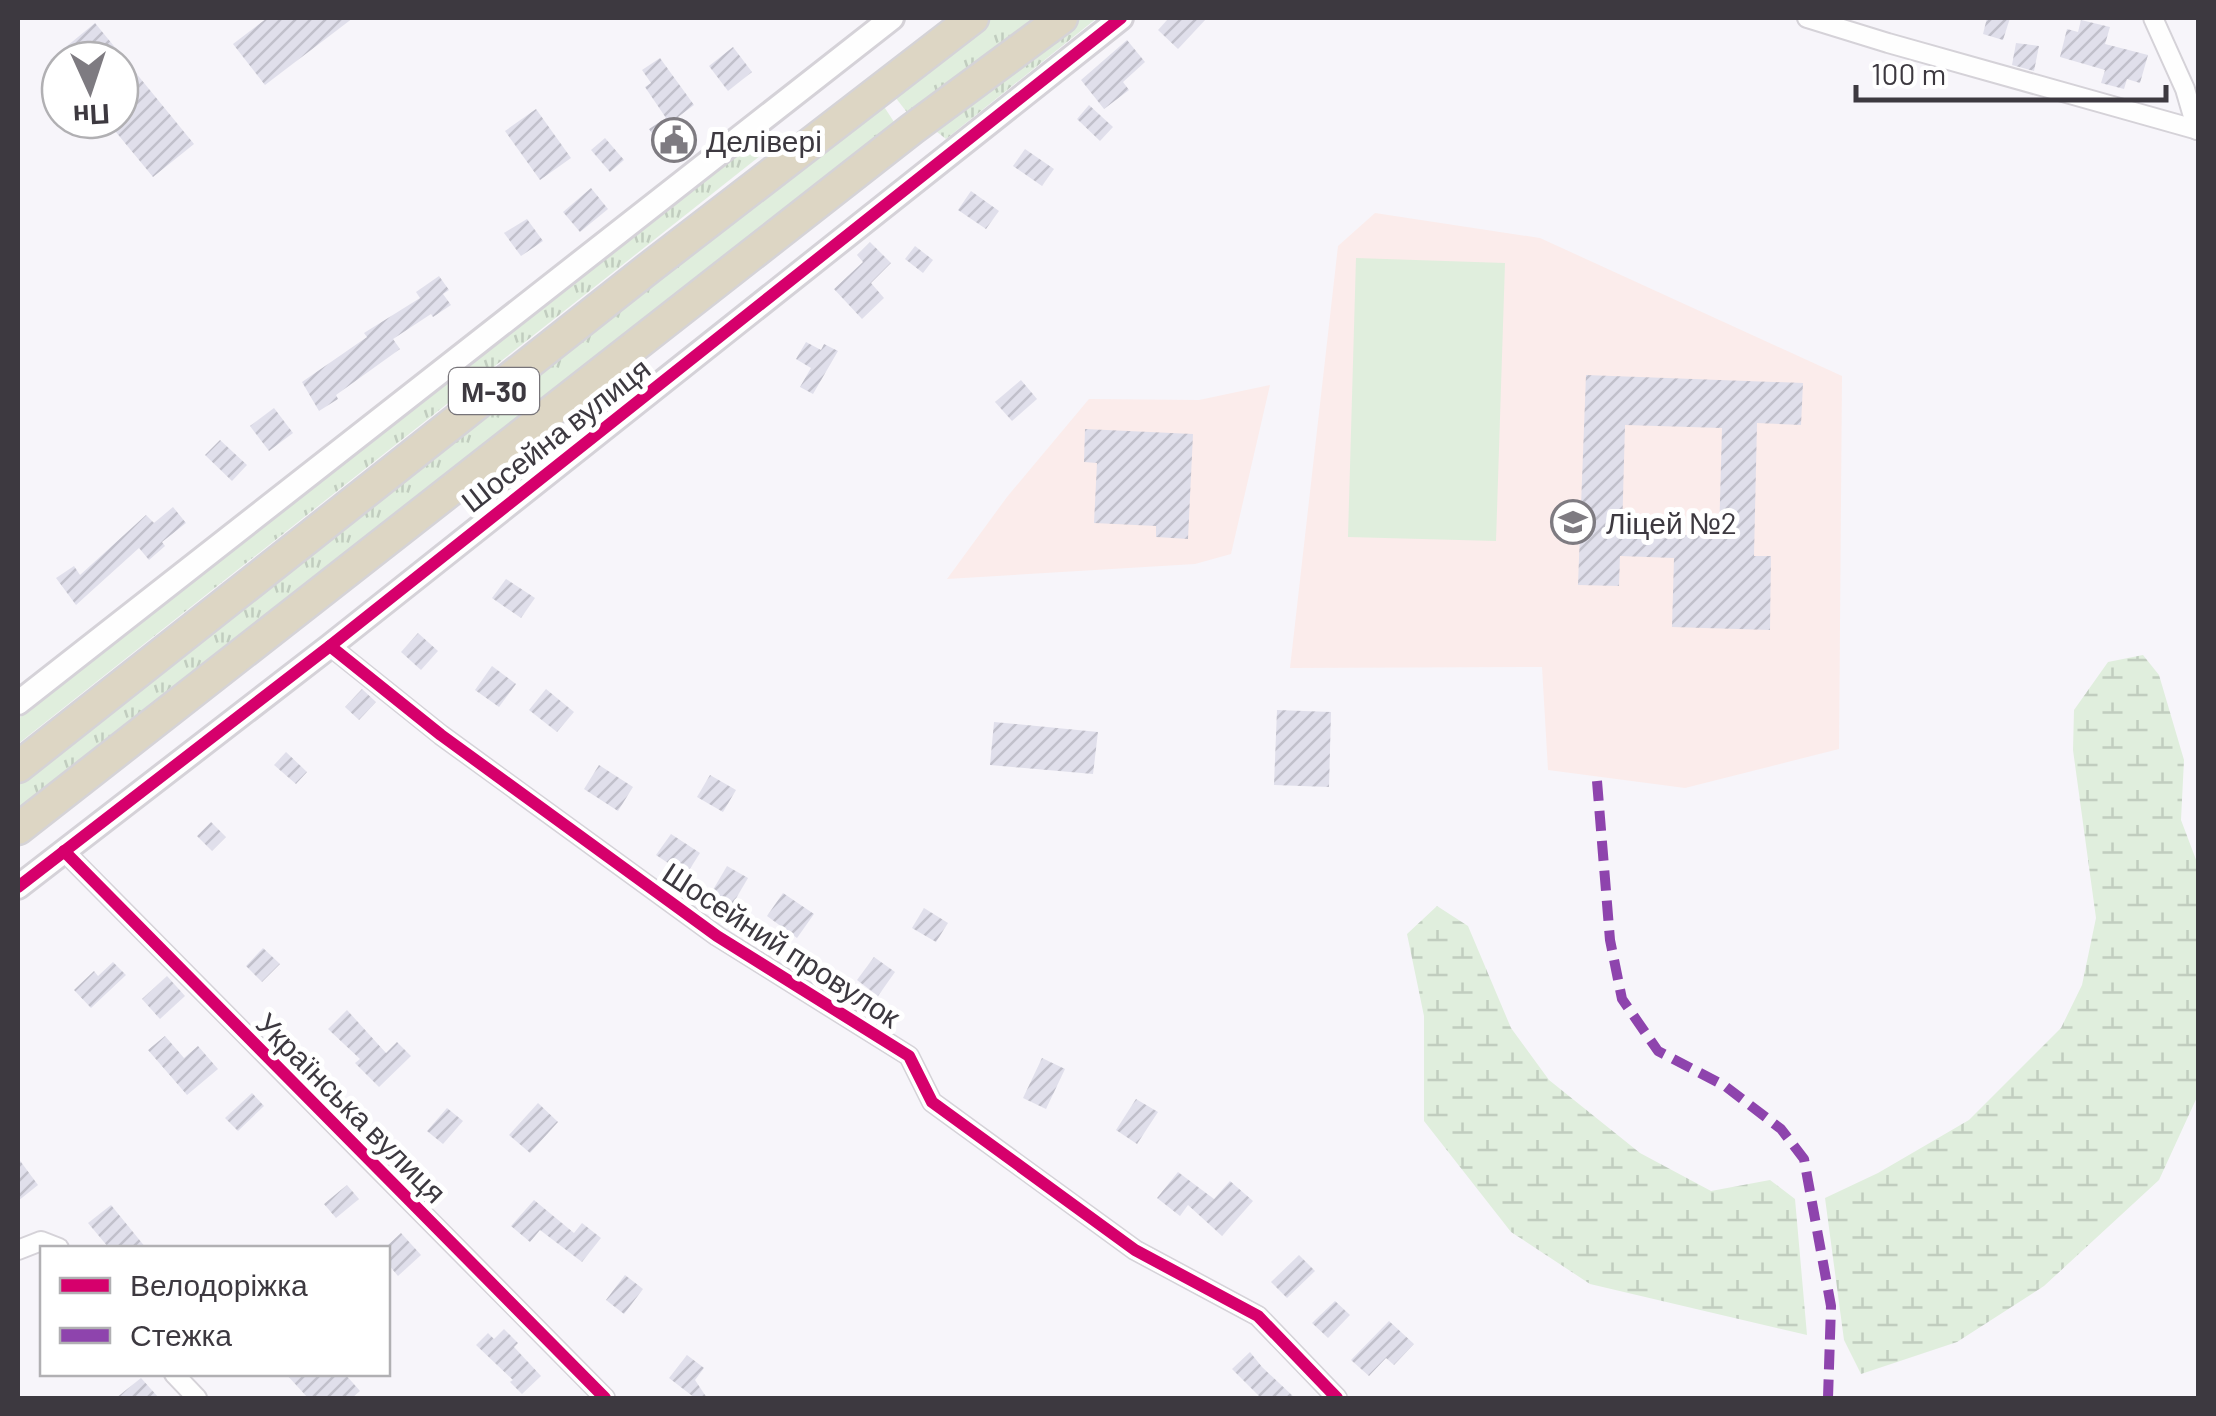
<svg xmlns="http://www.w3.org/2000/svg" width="2216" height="1416" font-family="Barlow,sans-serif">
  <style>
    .education { fill: #fbeceb }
    .grass { fill: url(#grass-tufts) }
    .wetland { fill: url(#wetland-marsh) }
    .park { fill: #e0eedd }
    .building { fill: url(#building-hatch); fill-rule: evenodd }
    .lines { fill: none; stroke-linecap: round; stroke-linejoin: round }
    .street-casing { stroke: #d5d2d8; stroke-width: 22 }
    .secondary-casing { stroke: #d5d2d8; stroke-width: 28 }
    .highway-casing { stroke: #d5d3d7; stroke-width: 35 }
    .street { stroke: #fefefe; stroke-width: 18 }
    .secondary { stroke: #fefefe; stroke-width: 22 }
    .highway { stroke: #ddd6c4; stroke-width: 30 }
    .quiet { stroke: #8e44ad; stroke-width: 10; stroke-dasharray: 20 10; stroke-linecap: butt }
    .cycleway-casing { stroke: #fff; stroke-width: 19 }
    .cycleway { stroke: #d6006c; stroke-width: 12 }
    .labels { text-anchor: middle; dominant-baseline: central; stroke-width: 10; stroke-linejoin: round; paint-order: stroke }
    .shield { fill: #fff; stroke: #777479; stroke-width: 2.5 }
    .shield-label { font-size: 28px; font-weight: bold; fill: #3d3940 }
    .poi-label { font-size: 30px; fill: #3d3940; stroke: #fff; text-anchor: start }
    .street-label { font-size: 30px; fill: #3d3940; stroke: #fff }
  </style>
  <defs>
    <pattern id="grass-tufts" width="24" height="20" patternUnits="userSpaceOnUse" patternTransform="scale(2.5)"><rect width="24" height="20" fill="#e0eedd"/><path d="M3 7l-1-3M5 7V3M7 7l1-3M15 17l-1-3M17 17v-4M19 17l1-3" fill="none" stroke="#c1cdbf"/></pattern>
    <pattern id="wetland-marsh" width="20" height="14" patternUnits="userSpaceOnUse" patternTransform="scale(2.5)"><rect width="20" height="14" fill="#e0eedd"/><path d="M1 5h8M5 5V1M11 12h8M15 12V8" fill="none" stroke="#c1cdbf"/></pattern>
    <pattern id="building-hatch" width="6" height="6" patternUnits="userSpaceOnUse" patternTransform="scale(2.5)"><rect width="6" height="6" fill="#e0dfeb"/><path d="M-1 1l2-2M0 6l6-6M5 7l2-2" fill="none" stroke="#c1c0cb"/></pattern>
  </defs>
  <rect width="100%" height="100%" fill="#f7f5fa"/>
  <g class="education">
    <polygon points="1375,213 1540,238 1842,376 1839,749 1685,788 1548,770 1542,667 1290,668 1338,246"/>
    <polygon points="1270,385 1231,554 1195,564 947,579 1007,497 1089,399 1199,400"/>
  </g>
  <g class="grass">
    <polygon points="992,18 1034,18 909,115 892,93"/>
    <polygon points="1075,18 1097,18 946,139 932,128"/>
    <polygon points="881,102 896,125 18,816 18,785"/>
    <polygon points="780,140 18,744 18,719 740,150"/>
  </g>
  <g class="wetland">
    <polygon points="2143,655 2159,675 2184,760 2181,820 2198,865 2198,1095 2159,1180 2044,1286 1957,1342 1861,1374 1844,1340 1825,1198 1878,1173 1969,1120 2061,1028 2082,985 2096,918 2073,750 2074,710 2108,662"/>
    <polygon points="1437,906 1468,926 1511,1028 1549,1080 1640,1153 1711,1191 1770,1180 1795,1199 1807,1335 1590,1284 1511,1232 1424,1121 1424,1016 1407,934"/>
  </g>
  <polygon class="park" points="1356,258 1505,263 1496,541 1348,537"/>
  <g class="building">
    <polygon points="267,18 353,18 265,85 233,44"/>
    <polygon points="1169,18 1207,18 1178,49 1158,30"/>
    <polygon points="1987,18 2010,18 2003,40 1983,34"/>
    <polygon points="2081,20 2110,27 2105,44 2148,55 2140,83 2127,79 2124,89 2101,83 2105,70 2060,57 2067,29 2078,32"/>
    <polygon points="95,23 194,144 153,177 106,120 120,120 120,60 50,60"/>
    <polygon points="1127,40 1145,62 1123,82 1129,90 1104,109 1081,80"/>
    <polygon points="2016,43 2039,46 2034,71 2012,65"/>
    <polygon points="733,47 752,72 728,91 709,66"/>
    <polygon points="660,58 694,105 678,117 693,139 668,157 649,129 666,118 645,87 651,83 642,70"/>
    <polygon points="1089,105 1113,127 1100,141 1077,119"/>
    <polygon points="536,109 571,158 540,180 505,131"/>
    <polygon points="605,138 624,160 610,172 591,150"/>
    <polygon points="1025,149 1054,169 1042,186 1013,166"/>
    <polygon points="591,188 608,209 580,232 563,212"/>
    <polygon points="971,191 999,211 986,229 958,210"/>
    <polygon points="527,219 543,241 521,256 504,233"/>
    <polygon points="870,242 891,263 871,283 884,298 862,319 834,289 863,262 857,255"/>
    <polygon points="915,246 933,260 923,273 905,259"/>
    <polygon points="439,276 449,290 443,294 451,305 433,317 431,314 393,339 400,349 336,395 338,399 319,411 302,382 367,337 364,333 420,298 416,292"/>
    <polygon points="806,342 821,350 824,344 838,351 813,394 800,387 811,368 796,359"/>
    <path d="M1586,375L1803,383L1801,425L1757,423L1754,556H1771L1770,630L1672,627L1674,558L1620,556L1619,586L1578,585ZM1625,425L1722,428L1719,536L1622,533Z"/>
    <polygon points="1021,380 1037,399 1012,421 995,402"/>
    <polygon points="274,408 293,433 269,451 250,426"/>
    <polygon points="1085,429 1193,434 1188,539 1156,537 1156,526 1094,523 1097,463 1084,462"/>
    <polygon points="220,440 247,465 232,481 205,455"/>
    <polygon points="173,507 186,523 162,542 165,546 149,560 139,548 76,605 56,578 74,566 80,575 146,515 154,523"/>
    <polygon points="506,579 535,598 521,618 492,598"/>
    <polygon points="418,633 438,651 421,670 401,652"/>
    <polygon points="492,666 516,684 499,707 475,690"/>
    <polygon points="362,689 376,702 359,720 345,707"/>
    <polygon points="546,689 574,712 557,732 529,710"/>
    <polygon points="1277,710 1331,712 1329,787 1274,785"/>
    <polygon points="994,722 1098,732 1093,774 990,765"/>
    <polygon points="286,752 307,772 296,784 274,765"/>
    <polygon points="599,765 633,787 618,811 584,789"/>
    <polygon points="710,775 736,790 723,812 697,797"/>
    <polygon points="211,822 226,837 212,851 197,836"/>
    <polygon points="671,834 700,853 686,875 656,855"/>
    <polygon points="727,866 748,878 728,912 707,900"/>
    <polygon points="783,893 814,914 797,938 767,916"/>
    <polygon points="924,908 948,923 936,942 912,928"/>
    <polygon points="263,948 280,964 262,982 246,966"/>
    <polygon points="874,957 895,972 878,996 857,980"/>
    <polygon points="113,962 126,975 91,1008 74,990 94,971 98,976"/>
    <polygon points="167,976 185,996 160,1019 142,999"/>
    <polygon points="347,1010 386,1053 397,1042 411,1056 379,1087 355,1063 360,1059 328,1029"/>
    <polygon points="165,1036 184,1058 198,1046 218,1069 187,1095 148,1050"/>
    <polygon points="1042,1058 1065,1069 1046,1109 1023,1098"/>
    <polygon points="252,1093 264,1106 238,1131 225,1118"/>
    <polygon points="1136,1099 1158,1112 1137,1144 1116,1130"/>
    <polygon points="538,1103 558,1122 530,1153 509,1135"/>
    <polygon points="447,1108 463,1121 443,1144 427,1131"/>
    <polygon points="18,1158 38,1185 18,1201"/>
    <polygon points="1178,1172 1214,1199 1230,1181 1253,1201 1222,1236 1188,1205 1180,1216 1157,1198"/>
    <polygon points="347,1185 359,1199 336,1218 324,1204"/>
    <polygon points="534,1200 574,1233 582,1223 601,1238 582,1262 540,1230 530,1242 511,1226"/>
    <polygon points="111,1205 146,1248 109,1248 88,1223"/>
    <polygon points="401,1233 421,1255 398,1276 388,1264 388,1245"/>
    <polygon points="1299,1255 1315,1271 1287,1298 1271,1282"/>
    <polygon points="625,1275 643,1289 624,1314 606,1300"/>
    <polygon points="1335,1301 1350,1315 1328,1338 1312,1323"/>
    <polygon points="1389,1321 1414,1344 1394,1365 1386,1358 1369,1376 1351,1360"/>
    <polygon points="504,1329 518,1343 514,1347 541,1376 522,1394 510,1382 513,1380 476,1345 488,1333 494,1339"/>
    <polygon points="1250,1352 1262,1367 1295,1398 1261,1398 1232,1369"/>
    <polygon points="687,1355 704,1368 695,1380 707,1398 695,1398 669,1378"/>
    <polygon points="286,1374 345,1374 360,1391 352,1398 308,1398"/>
    <polygon points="141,1378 159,1398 116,1398"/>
  </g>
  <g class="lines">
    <g class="street-casing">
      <g id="street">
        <polyline points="1807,18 1888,43 2198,130"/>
        <polyline points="2153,18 2185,89 2197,130"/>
        <polyline points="330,646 441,735 717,936 909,1056 932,1102 1135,1250 1258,1316 1337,1398"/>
        <polyline points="64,851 605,1398"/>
        <polyline points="18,1250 41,1241 59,1248"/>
        <polyline points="174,1374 197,1398"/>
      </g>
    </g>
    <g class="secondary-casing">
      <g id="secondary">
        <polyline points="18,703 892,18"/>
        <polyline points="18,887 330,646 1121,18"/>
      </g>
    </g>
    <g class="highway-casing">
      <g id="highway">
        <polyline points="18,767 649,268 973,18"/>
        <polyline points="18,829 912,129 1062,18"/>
      </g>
    </g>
    <use href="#street" class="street"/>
    <use href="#secondary" class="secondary"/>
    <use href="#highway" class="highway"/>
    <polyline class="quiet" points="1597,781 1610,940 1622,999 1658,1051 1725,1086 1781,1129 1804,1159 1831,1306 1828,1398"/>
    <g class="cycleway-casing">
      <g id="cycleway">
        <polyline points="330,646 441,735 717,936 909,1056 932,1102 1135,1250 1258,1316 1337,1398"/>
        <polyline points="64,851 605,1398"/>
        <polyline points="18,887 330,646 1121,18"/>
      </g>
    </g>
    <use href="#cycleway" class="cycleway"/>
  </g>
  <defs>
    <g id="civic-ring" transform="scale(2.25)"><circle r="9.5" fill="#fff" stroke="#7e7b81" stroke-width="1.5"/><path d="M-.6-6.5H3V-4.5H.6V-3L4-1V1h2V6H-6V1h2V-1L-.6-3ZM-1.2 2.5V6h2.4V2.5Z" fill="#7e7b81"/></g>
    <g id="school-ring" transform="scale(2.25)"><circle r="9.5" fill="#fff" stroke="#7e7b81" stroke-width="1.5"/><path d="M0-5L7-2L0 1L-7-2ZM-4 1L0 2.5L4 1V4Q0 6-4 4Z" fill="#7e7b81"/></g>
  </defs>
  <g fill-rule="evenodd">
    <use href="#civic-ring" x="674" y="140"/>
    <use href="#school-ring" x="1573" y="522"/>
  </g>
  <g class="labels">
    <rect class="shield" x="449" y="368" width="90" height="46" rx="8"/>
    <g class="shield-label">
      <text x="494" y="391">М-30</text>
    </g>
    <g class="poi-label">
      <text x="706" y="140">Делівері</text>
      <text x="1606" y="522">Ліцей №2</text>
    </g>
    <g class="street-label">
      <text transform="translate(555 434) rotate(-38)">Шосейна вулиця</text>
      <text transform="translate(782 944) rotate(33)">Шосейний провулок</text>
      <text transform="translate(352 1107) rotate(45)">Українська вулиця</text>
    </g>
  </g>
  <rect width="2216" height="1416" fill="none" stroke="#3d3940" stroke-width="40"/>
  <rect x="40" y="1246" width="350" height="130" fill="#ffffff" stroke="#b1b0b3" stroke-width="2.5"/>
  <rect x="60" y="1278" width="50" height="15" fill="#d6006c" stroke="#b1b0b3" stroke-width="2.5"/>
  <text x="130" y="1296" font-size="30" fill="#3d3940">Велодоріжка</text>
  <rect x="60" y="1328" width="50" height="15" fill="#8e44ad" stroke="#b1b0b3" stroke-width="2.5"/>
  <text x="130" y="1346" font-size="30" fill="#3d3940">Стежка</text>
  <g transform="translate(90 90) rotate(177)"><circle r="48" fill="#ffffff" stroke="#b1b0b3" stroke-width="2.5"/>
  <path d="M0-8L18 38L0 25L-18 38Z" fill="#7e7b81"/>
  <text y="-15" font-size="28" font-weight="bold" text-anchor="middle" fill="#3d3940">Пн</text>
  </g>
  <path d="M1856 85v15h310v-15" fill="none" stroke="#3d3940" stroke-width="5"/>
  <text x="1871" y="85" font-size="30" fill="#3d3940" stroke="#ffffff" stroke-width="8" paint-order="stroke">100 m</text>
</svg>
